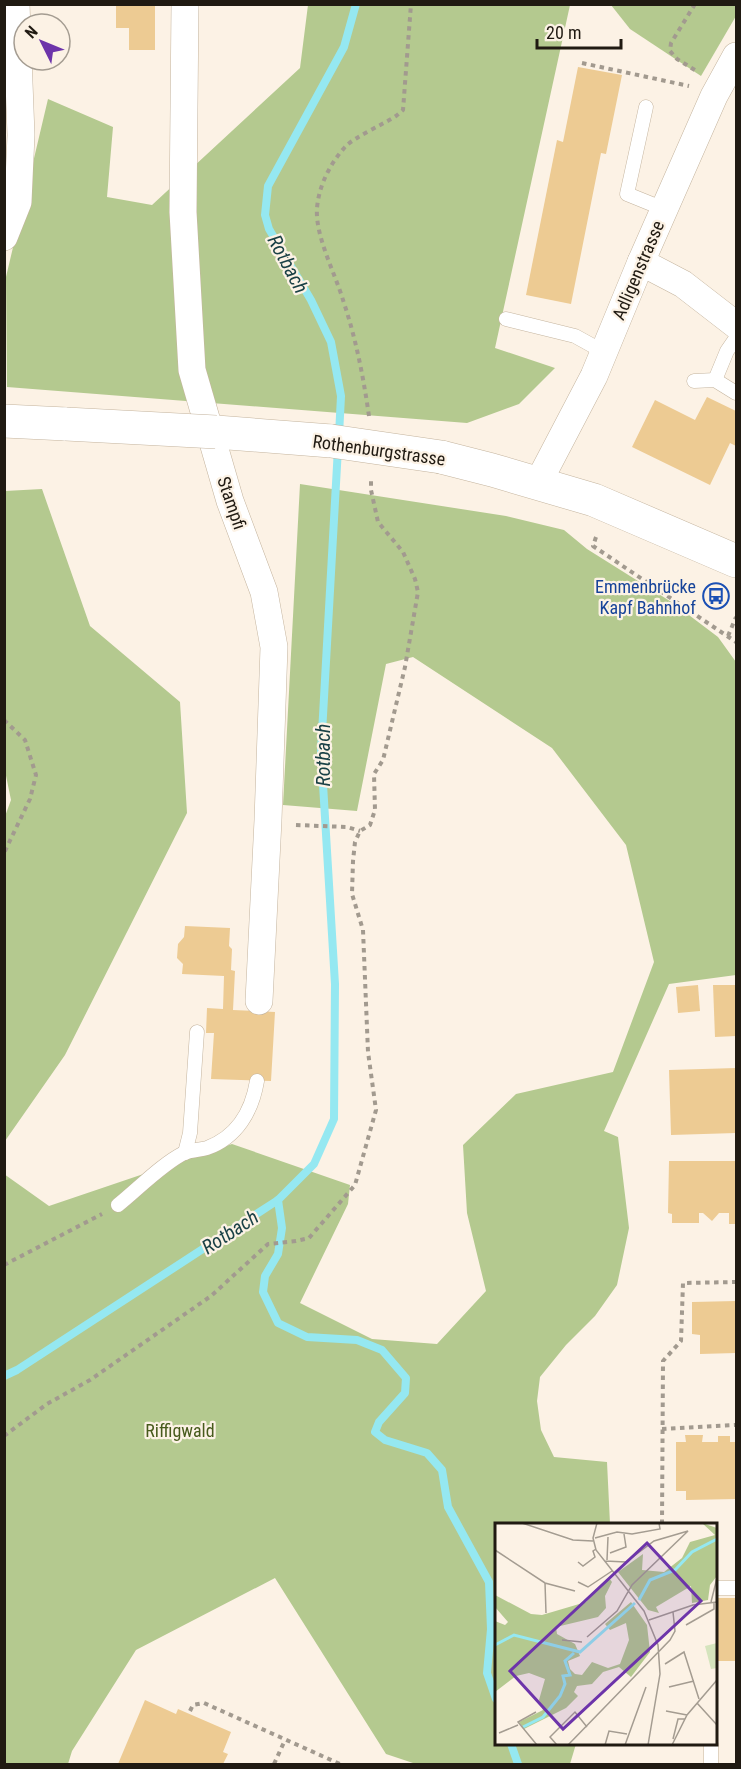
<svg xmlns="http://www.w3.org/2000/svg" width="741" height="1769" font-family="'Roboto Condensed',sans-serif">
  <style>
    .forest { fill: #b4c98f }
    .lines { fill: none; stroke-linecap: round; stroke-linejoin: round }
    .stream { stroke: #95e8f1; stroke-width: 8 }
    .building { fill: #edcb93 }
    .service-casing { stroke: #c4b49e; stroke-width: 15 }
    .minor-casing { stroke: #c4b49e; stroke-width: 28 }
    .secondary-casing { stroke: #c4b49e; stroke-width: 34 }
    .path { stroke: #a29a8f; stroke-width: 4; stroke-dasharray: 4.5 4.5; stroke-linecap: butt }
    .service { stroke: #fff; stroke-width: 14 }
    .minor { stroke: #fff; stroke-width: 27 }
    .secondary { stroke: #fff; stroke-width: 33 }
    .secondary-bridge-casing { stroke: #c4b49e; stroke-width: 34; stroke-linecap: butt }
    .secondary-bridge { stroke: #fff; stroke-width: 33 }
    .labels { text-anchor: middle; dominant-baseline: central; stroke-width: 4.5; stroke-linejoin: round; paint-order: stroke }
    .street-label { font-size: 18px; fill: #201a12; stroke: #fcf2e5 }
    .transit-label { font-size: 18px; fill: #164399; stroke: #fcf2e5; text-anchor: end }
    .park-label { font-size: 18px; fill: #475a1c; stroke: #fcf2e5 }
    .water-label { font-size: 20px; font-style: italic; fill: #1a4146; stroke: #fcf2e5 }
    .inset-river { fill: none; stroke: #95e8f1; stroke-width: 3 }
    .inset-road { fill: none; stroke: #a49c91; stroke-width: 1.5 }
    .view { fill: #6d34aa; fill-opacity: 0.15; stroke: #6d34aa; stroke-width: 3 }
    .inset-edge { fill: none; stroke: #201a12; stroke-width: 3 }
  </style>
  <rect width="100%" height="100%" fill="#fcf2e5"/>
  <g class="forest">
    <polygon points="308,5 570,5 495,348 555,368 519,404 467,423 7,387 6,277 48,99 113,127 107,197 152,205 300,68"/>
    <polygon points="611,5 736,5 736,16 701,76 630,29"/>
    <polygon points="300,484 506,516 564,530 587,549 673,603 718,637 736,662 736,975 669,984 604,1131 618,1137 629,1228 617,1285 595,1316 566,1345 540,1377 537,1401 541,1430 554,1457 607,1462 610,1524 496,1524 496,1744 576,1744 570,1764 416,1764 386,1754 275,1578 136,1650 72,1751 68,1764 5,1764 4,1174 49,1206 232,1144 350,1185 348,1204 300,1303 372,1339 437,1344 486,1291 467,1213 463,1145 516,1094 613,1072 654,962 626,845 552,748 413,657 386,664 357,811 283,805"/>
    <polygon points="42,489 90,626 180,702 187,813 65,1055 5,1141 4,819 11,800 4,766 5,491"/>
  </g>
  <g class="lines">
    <g class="stream">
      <polyline points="339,435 341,396 331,342 311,300 269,229 265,215 268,186 344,47 356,4"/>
      <polyline points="278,1200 282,1228 278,1254 265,1276 263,1292 278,1323 307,1337 357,1340 382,1350 406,1378 405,1393 379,1422 375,1432 385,1440 427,1453 442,1470 448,1507 489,1582 491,1629 487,1673 496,1699"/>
      <polyline points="4,1376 17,1370 278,1200 314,1164 334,1119 335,984 321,751 338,448"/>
      <polyline points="511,1744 518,1764"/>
    </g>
  </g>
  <g class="building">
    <polygon points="116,4 155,4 155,50 129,50 129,28 116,28"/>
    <polygon points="578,67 622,75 606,154 601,153 571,304 526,295 557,140 563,142"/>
    <polygon points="707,397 736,411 736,446 730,443 710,485 632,447 655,400 695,420"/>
    <polygon points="185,926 230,928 229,946 232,949 231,970 235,971 233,1010 275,1012 271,1081 211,1079 214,1033 206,1033 207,1008 223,1009 224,976 182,974 183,964 177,958 178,944 184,937"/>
    <polygon points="698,985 700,1011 678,1013 676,987"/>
    <polygon points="713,985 736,985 736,1036 715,1037"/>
    <polygon points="736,1068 736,1133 671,1135 669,1070"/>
    <polygon points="669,1161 736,1161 736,1224 729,1224 729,1213 719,1213 712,1221 703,1213 699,1213 699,1223 672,1223 672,1214 668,1213"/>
    <polygon points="736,1301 736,1353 700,1354 700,1335 692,1334 692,1302"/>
    <polygon points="685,1435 703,1435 702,1442 718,1442 718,1436 730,1436 730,1442 736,1442 736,1499 686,1500 686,1491 676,1491 676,1442 686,1442"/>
    <rect x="716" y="1598" width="20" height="63"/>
    <polygon points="145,1700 176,1714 178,1709 231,1732 223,1752 228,1754 223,1764 118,1764"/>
  </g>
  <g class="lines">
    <g class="service-casing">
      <g id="service">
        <polyline points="646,107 627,194 664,209"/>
        <polyline points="506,319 575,336 604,352"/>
        <polyline points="715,380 727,351 736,338"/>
        <polyline points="694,381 715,380 736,393"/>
        <polyline points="185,1153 190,1133 197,1032"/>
        <path d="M118,1205C138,1189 162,1164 184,1153C191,1150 199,1150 207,1148C237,1137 252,1111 257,1081"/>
        <polyline points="716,1588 736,1588"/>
        <polyline points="711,1764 711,1744"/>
      </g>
    </g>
    <g class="minor-casing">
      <g id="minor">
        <polyline points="185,4 183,212 192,370 230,501 264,592 274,647 268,820 259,1001"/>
        <polyline points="4,237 18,202 21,135 16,4"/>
        <polyline points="641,262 683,284 736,325"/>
        <polyline points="538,483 594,376 641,262 714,96 736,56"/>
      </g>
    </g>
    <g class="secondary-casing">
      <g id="secondary">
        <polyline points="4,421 66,424"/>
        <polyline points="216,432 331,441"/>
        <polyline points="441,457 492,470 594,500 736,561"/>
      </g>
    </g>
    <g class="path">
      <polyline points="695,4 671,43 670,51 677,59 698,72"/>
      <polyline points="582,63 689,86"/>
      <path d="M369,416C363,375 356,339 343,300C335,273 315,236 317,208C319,185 330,164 345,147C354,137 384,124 396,116L403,110L411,4"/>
      <polyline points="596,537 593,546 736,642"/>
      <polyline points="728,636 736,617"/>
      <polyline points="4,720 25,740 36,775 30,799 4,853"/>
      <polyline points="296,825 347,827 360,831"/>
      <polyline points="4,1265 102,1214"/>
      <polyline points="662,1429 736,1425"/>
      <polyline points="4,1436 47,1404 90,1380 211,1296 268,1244 296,1241 309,1238 355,1185 376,1110 368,1052 363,930 352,894 353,861 355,842 360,831 370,825 375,810 374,774 383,760 405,667 418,592 415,579 403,552 378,522 371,490 371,478"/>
      <polyline points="662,1524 663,1361 681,1341 683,1283 736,1282"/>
      <polyline points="190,1711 193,1705 204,1703 340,1764"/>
      <polyline points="274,1764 285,1740"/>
    </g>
    <use href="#service" class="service"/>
    <use href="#minor" class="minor"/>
    <use href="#secondary" class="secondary"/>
    <g class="secondary-bridge-casing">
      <g id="secondary-bridge">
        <polyline points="66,424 216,432"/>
        <polyline points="331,441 441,457"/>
      </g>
    </g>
    <use href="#secondary-bridge" class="secondary-bridge"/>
  </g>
  <defs>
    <g id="bus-ring" transform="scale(1.35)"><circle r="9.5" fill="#fcf2e5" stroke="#1a4fb4" stroke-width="1.5"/><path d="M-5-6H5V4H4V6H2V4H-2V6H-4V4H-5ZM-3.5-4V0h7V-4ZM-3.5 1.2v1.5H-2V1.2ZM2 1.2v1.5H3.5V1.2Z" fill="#1a4fb4"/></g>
  </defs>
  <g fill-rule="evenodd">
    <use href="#bus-ring" x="716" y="596"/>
  </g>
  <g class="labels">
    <g class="street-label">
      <text transform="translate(638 270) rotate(-67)">Adligenstrasse</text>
      <text transform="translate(379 450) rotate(8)">Rothenburgstrasse</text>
      <text transform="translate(232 503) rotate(71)">Stampfi</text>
    </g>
    <g class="transit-label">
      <text x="696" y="586">Emmenbrücke<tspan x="696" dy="21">Kapf Bahnhof</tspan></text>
    </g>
    <g class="park-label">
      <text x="180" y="1430">Riffigwald</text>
    </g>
    <g class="water-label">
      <text transform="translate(288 264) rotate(62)">Rotbach</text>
      <text transform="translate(323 755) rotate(-90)">Rotbach</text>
      <text transform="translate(230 1232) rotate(-33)">Rotbach</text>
    </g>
  </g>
  <g transform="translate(495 1523)">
    <rect width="222" height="222" fill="#fcf2e5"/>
    <path d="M222,120V145L216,146L210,123Z" fill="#d5e4bd"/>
    <path d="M207,0L222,5V53L215,62L213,77L197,80L196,63L161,84L164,90L153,87L123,49L148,31L147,47L169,49L187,35L195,19L220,12ZM114,55L117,59L110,73L111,85L103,94L61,104L62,111L80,121L85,133L73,138L75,146L80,151L87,152L97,139L113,145L125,141L134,117L131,100L115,107L110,101L136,79L152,102L155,129L136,154L124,144L108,149L97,161L82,163L79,169L83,173L71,185L29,206L24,199L48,187L44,177L50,156L34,150L21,153L0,169V98L10,102L13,99L0,84V72L36,91L47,92L91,79Z" fill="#b4c98f"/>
    <path class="inset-river" d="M144,77L155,57L180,47L197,29L222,16M0,122L19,112L85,129L140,80M28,204L48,194L65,173L70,161L68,153L75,152L70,138L79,130"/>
    <path class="inset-road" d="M27,0L78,17L98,18M102,0L98,15L101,27L149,88L163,122L165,151L153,222M100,15L122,9L137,11L165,6L164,0M0,27L50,60L80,68M115,30L131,24L129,11M112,37L113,14M83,39L88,43L100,34L98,28L101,26M83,59L93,64L117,48M50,60L51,90M216,79L222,55M154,97L198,82L222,79M191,102L219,86V79M92,114L122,88L137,62L193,8L159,18L131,39L110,38M67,117L87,119M170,141L189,129L204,176M174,164L199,158M202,180L222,202M171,188L192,192M41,189L23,199L42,222M4,210L23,202M178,216L183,196H190M62,222L55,214L80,189L92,204M73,222L175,117L180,108L178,89M110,222L114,208L132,211M130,222L151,164M177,222L192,192L222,157"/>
    <path class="view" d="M152,20L206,78L68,206L15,148Z"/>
    <rect width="222" height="222" class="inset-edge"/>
  </g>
  <rect width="741" height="1769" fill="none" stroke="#201a12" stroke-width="12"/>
  <g transform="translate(42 42) rotate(313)"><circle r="28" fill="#fcf2e5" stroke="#a49c91" stroke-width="1.5"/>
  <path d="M0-4.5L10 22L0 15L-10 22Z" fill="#6d34aa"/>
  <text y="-9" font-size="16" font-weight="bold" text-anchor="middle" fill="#201a12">N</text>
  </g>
  <path d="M537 39v9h84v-9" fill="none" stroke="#201a12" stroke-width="3"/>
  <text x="546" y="39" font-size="18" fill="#201a12" stroke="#fcf2e5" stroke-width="4.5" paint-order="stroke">20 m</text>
</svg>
